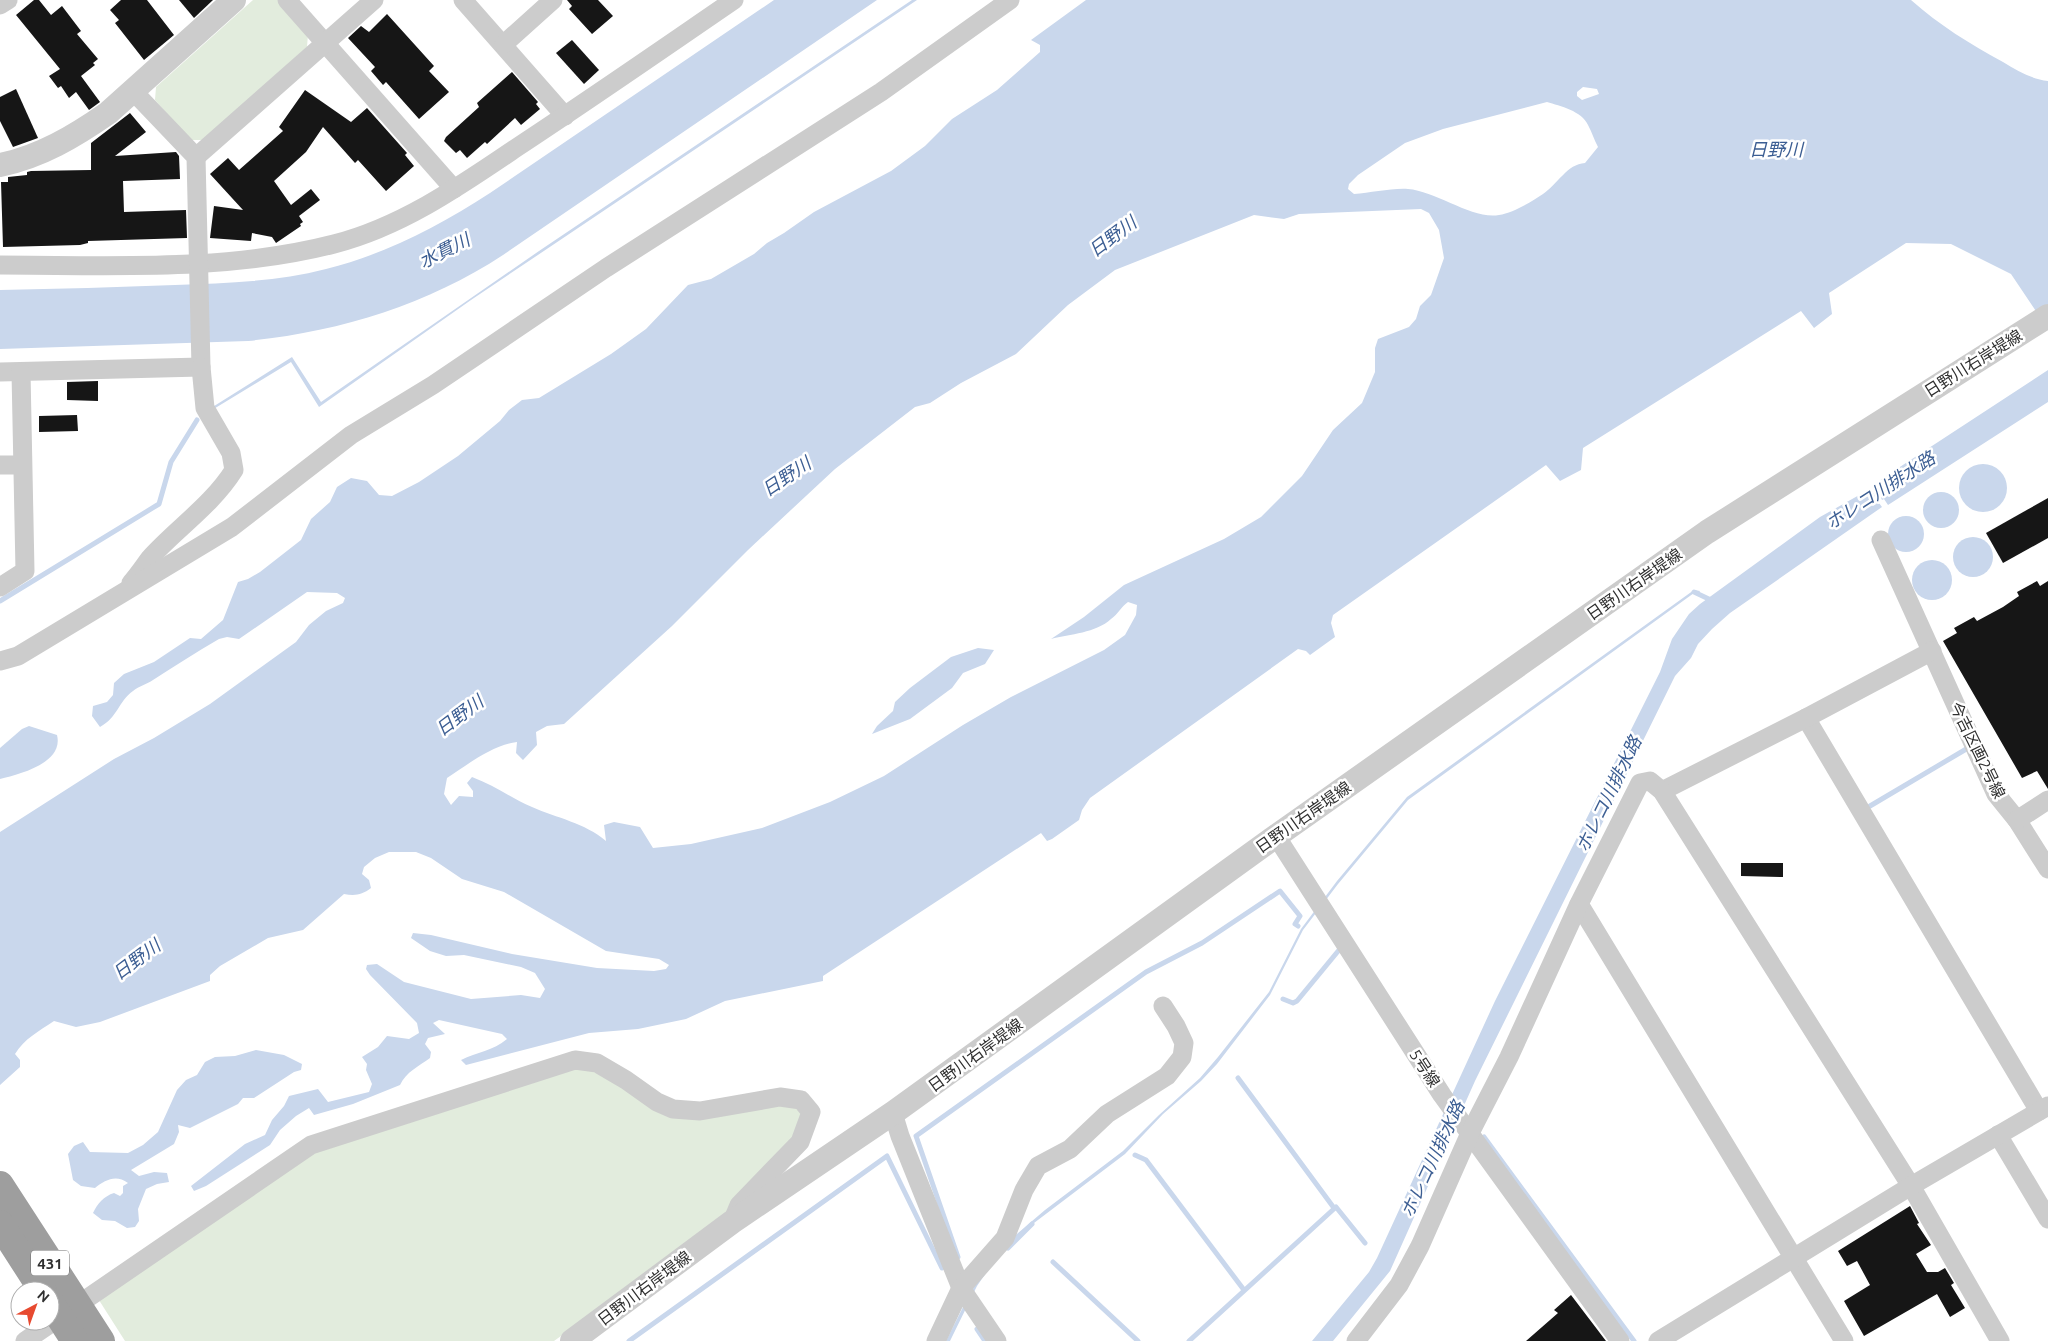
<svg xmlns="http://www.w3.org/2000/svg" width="2048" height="1341" font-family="Ubuntu,'Noto Sans JP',sans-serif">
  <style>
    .green { fill: #e2ecdd }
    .water { fill: #c9d7ec; fill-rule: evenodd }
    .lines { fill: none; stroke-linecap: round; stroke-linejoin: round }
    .stream { stroke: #c9d7ec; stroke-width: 5 }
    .building { fill: #161616 }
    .minor { stroke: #ccc; stroke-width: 19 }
    .tertiary { stroke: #ccc; stroke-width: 24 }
    .trunk { stroke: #9e9e9e; stroke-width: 28 }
    .labels { text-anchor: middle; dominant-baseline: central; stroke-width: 5; stroke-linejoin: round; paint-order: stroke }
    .shield { fill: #fff; stroke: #6d6d6d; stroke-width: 1 }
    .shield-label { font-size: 15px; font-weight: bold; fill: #2f2f2f }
    .street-label { font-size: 16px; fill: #2f2f2f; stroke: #fff }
    .water-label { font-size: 18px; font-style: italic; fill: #3c5e93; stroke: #fff }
  </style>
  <rect width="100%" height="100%" fill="#fff"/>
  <g class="green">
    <polygon points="253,0 278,0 308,34 307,47 203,140 190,140 155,100 156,87"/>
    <polygon points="585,1065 657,1107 778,1102 803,1111 797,1135 723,1220 554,1341 125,1341 97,1297 318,1149"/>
  </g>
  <g class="water">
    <path d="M774,0H877L503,255C427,305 338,332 248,341L0,349V290C58,289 117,287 175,285C225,283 276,282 326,269C386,254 439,226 490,193Z"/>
    <polygon points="912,0 917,0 471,300 319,407 291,362 212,410 211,408 292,357 321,402 539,251"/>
    <path d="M1086,0H1911C1939,25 1970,44 2003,62C2018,71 2031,79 2048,81V329L2011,274L1951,244L1906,243L1829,293L1832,314L1814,328L1801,311L1583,448L1581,470L1560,481L1546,465L1333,615L1331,623L1335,637L1310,655L1306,651L1298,649L1090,798L1082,810L1079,820L1052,839L1047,841L1041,833L823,976V981L725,1001L686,1019L638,1029L589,1033L466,1065L461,1060C477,1052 493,1051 507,1039L502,1034L439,1020L433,1023L445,1034L428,1038L425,1044L431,1052L430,1058C419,1066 406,1072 400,1085L353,1104L314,1115L309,1108L296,1116L280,1130L270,1145L206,1186L194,1191L191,1186L245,1144L265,1135L272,1120L284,1106L289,1096L318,1089L328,1102L369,1092L372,1084L366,1070L367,1064L362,1057L378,1047L387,1036L409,1039L419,1033L417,1023L370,975L366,969L367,965L377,964L404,982L471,999L521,995L540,998L545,989L535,973L521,967L464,955L446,956L430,951L411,938L413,933L431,935L512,954L597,968L654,971L666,969L669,965L659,959L606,951L504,892L462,879L431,858L416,852H389L375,858L364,867L362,874L369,880L371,888C362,895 355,896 344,894L303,930L268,938L220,966L210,975V981L100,1022L76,1027L54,1021C39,1031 24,1039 15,1054L20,1060V1067L0,1085V832L114,759L154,738L210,704L296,642L309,625L326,611L343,603L345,598L337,593L307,592L239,639L227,637L219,639C196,652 175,666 153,680C147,684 139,686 133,691C118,702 118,717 100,727L92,716L93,706L107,702L113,695L114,683L124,674L154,662L190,638L201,639L223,620L238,582L248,579L260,572L301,540L311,519L330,502L337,487L351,478L367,481L379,495L392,496L419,482L458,456L500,421L509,410L522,400L539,398L611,354L646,329L688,285L711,279L754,254L767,243L784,233L814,212L891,171L925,146L952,119L997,90L1040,52V45L1031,40ZM1583,87L1597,89L1599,94L1582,100L1577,96V92ZM1547,102C1560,106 1582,111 1588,125C1592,132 1594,140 1598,147L1585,163C1567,164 1558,184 1543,194C1531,202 1513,213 1499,215C1473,220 1436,191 1408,189C1391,188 1371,193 1354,194L1348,189L1349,184L1358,175L1405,143L1443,129ZM1421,209L1429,213L1439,230L1444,258L1431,295L1420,306L1416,319L1409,327L1378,339L1375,348V372L1362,403L1333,430L1302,476L1261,517L1224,539L1124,585L1084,617L1051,639C1070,634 1096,633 1111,619C1118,614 1121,607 1128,602L1137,605L1136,615L1125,635L1104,650L1011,697L963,725L884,776L830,802L762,828L691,844L653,848L640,827L614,822L604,825L606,841C585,823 557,818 532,807C511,798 494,785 472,777L467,783L473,791V797L459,796L451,805L444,794L447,778C467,765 492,745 517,742L516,753L523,760L537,745L536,732L547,726L564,724L672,626L748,550L835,469L915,407L930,403L961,383L1016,354L1068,305L1115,270L1254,215L1284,219L1299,214Z"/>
    <polygon points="2048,370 2048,402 1888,505 1884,499 1882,500 1875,485 1883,478"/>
    <circle cx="1983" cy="488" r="24"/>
    <polygon points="1870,489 1880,501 1879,503 1882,507 1730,613 1712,629 1698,644 1691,658 1675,676 1475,1081 1390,1271 1333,1341 1312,1341 1369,1272 1377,1258 1495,1001 1660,672 1672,639 1689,614 1700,604 1820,517"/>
    <circle cx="1941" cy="510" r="18"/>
    <circle cx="1906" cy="534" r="18"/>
    <circle cx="1973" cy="557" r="20"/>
    <circle cx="1932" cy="580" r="20"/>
    <polygon points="1694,590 1700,591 1698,594 1694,593 1408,800 1338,884 1303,930 1270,995 1217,1064 1201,1081 1163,1114 1125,1154 1034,1223 1013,1242 988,1270 977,1286 950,1341 946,1341 975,1283 1011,1239 1045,1210 1123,1151 1159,1115 1200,1078 1218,1057 1269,992 1301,929 1337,881 1407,797"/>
    <polygon points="978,648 994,650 985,664 963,673 952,688 910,719 872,734 877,726 893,711 895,702 910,688 951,657"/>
    <path d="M29,726L57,735C64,763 20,774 0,779V748L22,729Z"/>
    <path d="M256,1050L284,1055L302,1064L301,1070L294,1072L254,1098H243L238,1104L190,1128L178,1125L179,1132L174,1144L131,1170L139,1176L154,1172L167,1173L169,1182L157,1184L146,1189L138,1209L139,1221L135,1227L127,1228L115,1221L102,1220L93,1213C97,1204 104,1196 114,1193L120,1196L123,1193V1186L128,1183C116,1174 105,1180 95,1188L81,1186L73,1180L68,1154L74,1146L83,1142L90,1152L128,1153L143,1145L158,1132L177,1090L186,1080L197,1075L205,1062L215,1057L235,1056Z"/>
  </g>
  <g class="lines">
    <g class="stream">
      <polyline points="1694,592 1713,601"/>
      <polyline points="0,601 159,504 171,462 197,420"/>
      <polyline points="1870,806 1968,748"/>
      <polyline points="1283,999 1293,1003 1297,1001 1339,950"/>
      <polyline points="1238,1078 1334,1208"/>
      <polyline points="1484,1137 1634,1341"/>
      <polyline points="1135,1155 1146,1160 1244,1290"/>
      <polyline points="1008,1248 1032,1224"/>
      <polyline points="958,1257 916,1136 1146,972 1202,943 1280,891 1300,916 1295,924 1298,926"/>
      <polyline points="1053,1262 1138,1341"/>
      <polyline points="977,1329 985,1341"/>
      <polyline points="629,1341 887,1156 942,1268"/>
      <polyline points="1189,1341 1336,1207 1365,1243"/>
    </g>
  </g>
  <g class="building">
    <polygon points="34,0 39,0 51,15 62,6 81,31 77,34 98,59 93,63 95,65 81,76 100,102 89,110 76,92 69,98 61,86 58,88 49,76 60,69 16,15"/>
    <polygon points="121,0 147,0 174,35 144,60 115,23 119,20 110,10"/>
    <polygon points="179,0 213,0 194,18"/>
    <polygon points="567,0 598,0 613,16 592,34 569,9 572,6"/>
    <polygon points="387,14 434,66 429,71 449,92 419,119 386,82 383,85 371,71 375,67 348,38 361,26 369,32"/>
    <polygon points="572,40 599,70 584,84 556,53"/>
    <polygon points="512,72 538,102 536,104 540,109 521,125 515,118 487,144 485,142 467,158 460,150 456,153 444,141 446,137 479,107 477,103"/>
    <polygon points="16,89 38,138 13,147 0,121 0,97"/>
    <polygon points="305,90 351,122 367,108 407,153 405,155 414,166 386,191 358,160 355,163 323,127 306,152 274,181 291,205 311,189 320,200 299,216 303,222 300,224 301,226 276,243 272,237 252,233 251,241 210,238 214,206 243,210 210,174 228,158 239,170 283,131 279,127"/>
    <polygon points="130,113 146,132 115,156 176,152 179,156 180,179 123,181 124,212 186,210 187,238 88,241 88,243 80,245 3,247 1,182 8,182 8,177 27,175 27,172 31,171 91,170 91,143"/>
    <polygon points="98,381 98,401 67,400 67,382"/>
    <polygon points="77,415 78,431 39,432 39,416"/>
    <polygon points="2048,498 2048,538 2003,563 1986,533"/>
    <polygon points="2037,581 2040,586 2048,581 2048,789 2037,771 2022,778 1943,641 1957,633 1954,628 1974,617 1977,621 2003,607 2019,596 2017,592"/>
    <polygon points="1741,863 1783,863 1783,877 1741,876"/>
    <polygon points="1910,1206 1919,1223 1917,1224 1931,1245 1916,1254 1927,1272 1938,1272 1945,1268 1954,1283 1951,1285 1965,1308 1950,1317 1937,1294 1864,1336 1844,1301 1870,1285 1857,1261 1847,1266 1838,1251"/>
    <polygon points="1571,1295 1606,1341 1526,1341 1558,1313 1554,1310"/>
  </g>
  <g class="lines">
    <g class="minor">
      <polyline points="287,0 454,189"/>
      <polyline points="463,0 565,116"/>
      <polyline points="0,5 8,0"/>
      <polyline points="504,44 553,0"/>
      <polyline points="196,157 374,0"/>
      <path d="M0,265C112,265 225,272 334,244C401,227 460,186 516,148C589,100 661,50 734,0"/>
      <polyline points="0,372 201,367 196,157 133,91"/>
      <polyline points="0,465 22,465"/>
      <polyline points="1881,540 1996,794 2017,820 2048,869"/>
      <path d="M131,583C138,575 144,566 150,558C177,528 212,505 234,470L231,453L205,408L201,367"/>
      <polyline points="0,587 25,571 21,372"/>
      <polyline points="0,661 18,656 232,527 351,435 433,385 606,268 881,92 1010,0"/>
      <polyline points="1806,718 2039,1111"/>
      <polyline points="1662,791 1806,718 1932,651"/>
      <polyline points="2017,820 2048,800"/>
      <polyline points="1276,836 1442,1095 1620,1341"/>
      <polyline points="1579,904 1844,1341"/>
      <polyline points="893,1113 900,1136 961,1288 997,1341"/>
      <polyline points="1998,1135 2048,1219"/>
      <polyline points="25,1341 311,1145 575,1060 597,1063 626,1080 657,1102 673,1109 700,1111 780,1097 801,1100 811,1112 800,1142 739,1205 732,1222"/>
      <polyline points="936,1341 961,1288 1005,1238 1024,1190 1038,1166 1070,1149 1107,1114 1167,1076 1182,1057 1184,1043 1176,1026 1163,1006"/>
      <polyline points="1356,1341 1399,1285 1420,1246 1470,1133 1509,1057 1579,904 1640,783 1650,781 1662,791 1911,1186 2000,1341"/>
      <polyline points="1658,1341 1911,1186 2048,1106"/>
    </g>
    <g class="tertiary">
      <path d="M0,165C40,157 75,136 108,113L234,0"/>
      <polyline points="572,1341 732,1222 893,1113 1272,839 1707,532 2048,316"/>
    </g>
    <g class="trunk">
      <polyline points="0,1185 101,1341"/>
      <polyline points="0,1224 43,1291"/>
      <polyline points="50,1302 75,1341"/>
    </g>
  </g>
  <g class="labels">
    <rect class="shield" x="31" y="1250.5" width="38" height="25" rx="4"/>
    <g class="shield-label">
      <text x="50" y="1263">431</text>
    </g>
    <g class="street-label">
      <text transform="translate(1973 363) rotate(-32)">日野川右岸堤線</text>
      <text transform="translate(1634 584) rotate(-35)">日野川右岸堤線</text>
      <text transform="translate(1978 750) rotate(64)">今吉区画2号線</text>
      <text transform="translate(1303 817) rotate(-35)">日野川右岸堤線</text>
      <text transform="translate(975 1055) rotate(-36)">日野川右岸堤線</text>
      <text transform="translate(1425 1068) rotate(57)">5号線</text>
      <text transform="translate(644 1288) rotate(-37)">日野川右岸堤線</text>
    </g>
    <g class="water-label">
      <text x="1776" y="149">日野川</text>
      <text transform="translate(1112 236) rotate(-37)">日野川</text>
      <text transform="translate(444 250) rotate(-27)">水貫川</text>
      <text transform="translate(786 476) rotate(-34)">日野川</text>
      <text transform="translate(1880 490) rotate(-33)">ホレコ川排水路</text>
      <text transform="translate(459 715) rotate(-37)">日野川</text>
      <text transform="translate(1608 794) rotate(-64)">ホレコ川排水路</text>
      <text transform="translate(136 959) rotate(-37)">日野川</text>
      <text transform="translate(1432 1159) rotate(-65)">ホレコ川排水路</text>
    </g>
  </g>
  <g transform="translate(35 1306) rotate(41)"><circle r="24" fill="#ffffff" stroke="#acacac"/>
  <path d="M0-4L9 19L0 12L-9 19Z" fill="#e74a30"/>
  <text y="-8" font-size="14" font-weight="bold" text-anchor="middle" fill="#2f2f2f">N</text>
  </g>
</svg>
